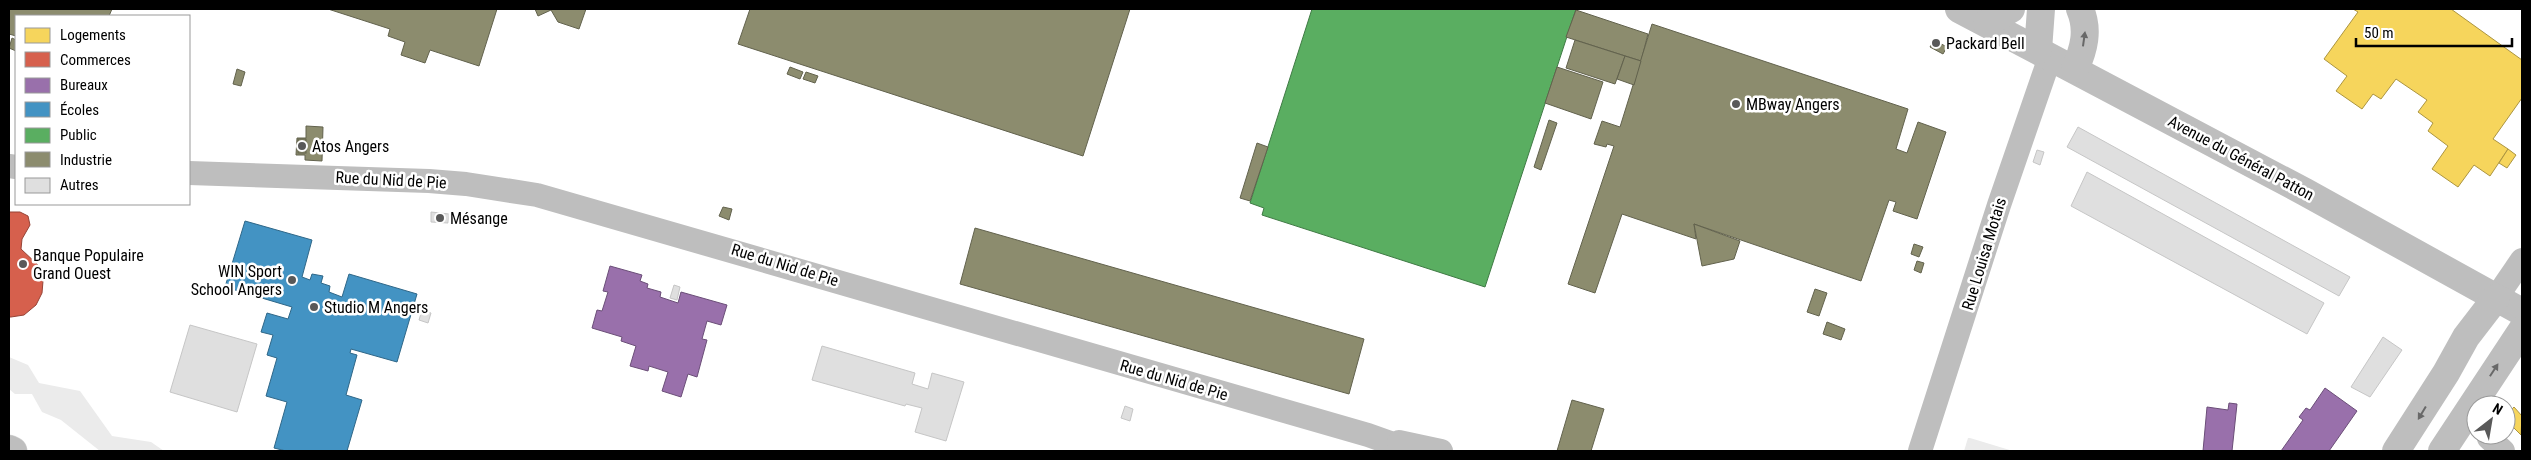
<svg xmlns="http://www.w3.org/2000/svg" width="2531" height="460" font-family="'Roboto Condensed',sans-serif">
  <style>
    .green { fill: #ebebeb }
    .homes { fill: #f6d55c; stroke: #ac9540 }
    .shops { fill: #d6604d; stroke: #964336 }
    .offices { fill: #9970ab; stroke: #6b4e78 }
    .schools { fill: #4393c3; stroke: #2f6788 }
    .public { fill: #5aae61; stroke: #3f7a44 }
    .industry { fill: #8c8c6e; stroke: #62624d }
    .building { fill: #dfdfdf; stroke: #c6c6c6 }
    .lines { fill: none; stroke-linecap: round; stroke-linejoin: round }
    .trunk-casing { stroke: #dbdbdb; stroke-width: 29 }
    .minor { stroke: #bebebe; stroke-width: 24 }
    .tertiary { stroke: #bebebe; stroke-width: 28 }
    .trunk { stroke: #bebebe; stroke-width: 28 }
    .oneway { fill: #686868 }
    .poi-dot { fill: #595959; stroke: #fff; stroke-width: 2 }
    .labels { text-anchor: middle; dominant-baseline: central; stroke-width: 5; stroke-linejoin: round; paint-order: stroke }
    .poi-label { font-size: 16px; fill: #000; stroke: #fff; text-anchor: start }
    .street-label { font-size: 16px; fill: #000; stroke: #fff }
  </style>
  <rect width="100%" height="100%" fill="#fff"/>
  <g class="green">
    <polygon points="9,357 28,365 39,383 80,391 112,436 151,442 164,451 100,451 61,420 42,412 32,394 15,394 9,389"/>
    <polygon points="1968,438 1970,438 2013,451 1964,451"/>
  </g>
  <g class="homes">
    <polygon points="2353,9 2451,9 2522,60 2522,98 2493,139 2508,149 2490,176 2474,165 2458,187 2432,169 2448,146 2428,131 2433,123 2418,112 2427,100 2396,79 2381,99 2373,94 2362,109 2336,91 2347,76 2324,59 2358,12"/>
    <polygon points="2508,149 2516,155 2507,168 2499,163"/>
    <polygon points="2514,407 2522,416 2521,435 2506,420 2506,415"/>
  </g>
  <polygon class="shops" points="9,212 20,212 28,216 30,225 22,239 21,249 38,265 43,281 42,293 36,305 24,315 11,317 9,317"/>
  <g class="offices">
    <polygon points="610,266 642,275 640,281 648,284 647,288 661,292 660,297 678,303 681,292 727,305 721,325 707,321 702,339 707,340 697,377 688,374 681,397 662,391 668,372 649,366 648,371 630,366 636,346 621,341 622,337 592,328 597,310 602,311 608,292 603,291"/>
    <polygon points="2325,388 2357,411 2329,451 2281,451 2303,420 2299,417 2306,408 2310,410"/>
    <polygon points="2229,403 2237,404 2232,451 2203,451 2207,407 2228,410"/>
  </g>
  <polygon class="schools" points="245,221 312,240 302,277 310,280 312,274 323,276 321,283 330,286 329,292 342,297 349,274 417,294 397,362 351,349 350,353 357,355 346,395 362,400 347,451 286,451 274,448 287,402 266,396 277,358 267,355 273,335 261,332 267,313 288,319 292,307 225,287"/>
  <polygon class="public" points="1312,9 1576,9 1485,287 1262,215 1264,208 1250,203"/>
  <g class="industry">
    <polygon points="9,9 112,9 109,16 16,16 16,36 9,34"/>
    <polygon points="328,9 497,9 479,66 430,50 425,63 401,55 405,42 388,36 390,29"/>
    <polygon points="535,9 586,9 579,29 558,22 551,10 538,16"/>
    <polygon points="750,9 1130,9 1083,156 738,44"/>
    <polygon points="1576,10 1648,34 1641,61 1566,37"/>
    <polygon points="1652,24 1908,109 1896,149 1907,153 1918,122 1946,132 1917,219 1893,211 1896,202 1889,200 1861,281 1694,224 1696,239 1622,214 1595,293 1568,284 1614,146 1607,144 1606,147 1594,144 1602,121 1620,127"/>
    <polygon points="12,38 16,40 16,51 9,48"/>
    <polygon points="1575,40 1625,56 1615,84 1566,68"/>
    <polygon points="1934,40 1947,47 1943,54 1930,47"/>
    <polygon points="1625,56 1641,61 1634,85 1617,79"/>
    <polygon points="790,67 803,72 800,79 787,74"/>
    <polygon points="1557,67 1603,82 1591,119 1545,103"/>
    <polygon points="237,69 245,72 241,86 233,84"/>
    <polygon points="806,72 818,76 815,83 803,79"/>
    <polygon points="1549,120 1557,123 1541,170 1534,167"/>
    <polygon points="306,126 323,127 322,161 305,160 305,155 296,155 297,138 306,138"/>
    <rect x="298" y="139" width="8" height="14"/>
    <polygon points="1257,143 1268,147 1250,201 1240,198"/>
    <polygon points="723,207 732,209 729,220 719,216"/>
    <polygon points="1694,224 1740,241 1734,259 1702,266"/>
    <polygon points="975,228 1364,339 1349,394 960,284"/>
    <polygon points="1914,244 1923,247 1919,257 1911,254"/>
    <polygon points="1917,261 1924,263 1921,273 1914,270"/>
    <polygon points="1815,289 1827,293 1819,316 1807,312"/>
    <polygon points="1827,322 1845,329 1841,340 1823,334"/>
    <polygon points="1572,400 1604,409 1591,451 1557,451"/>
  </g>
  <g class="building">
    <polygon points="2078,127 2350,277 2339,296 2067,147"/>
    <polygon points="2037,150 2044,152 2040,165 2033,162"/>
    <polygon points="2087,172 2324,303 2307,334 2071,206"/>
    <polygon points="431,212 449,214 448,223 431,222"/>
    <polygon points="674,285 680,287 677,300 670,298"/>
    <polygon points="422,310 431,313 428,323 419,320"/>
    <polygon points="190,325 257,344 237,412 170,392"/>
    <polygon points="2383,337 2402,350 2370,397 2351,387"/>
    <polygon points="822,346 915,373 912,384 928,389 932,373 964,382 946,441 915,432 922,408 906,404 905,406 812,380"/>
    <polygon points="1125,406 1133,409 1130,421 1121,418"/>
  </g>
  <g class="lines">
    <g class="trunk-casing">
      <polyline id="trunk" points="9,449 13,451"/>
    </g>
    <g class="minor">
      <polyline points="9,166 16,167"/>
      <polyline points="189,173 429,181 466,184 537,195 1368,435 1413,451"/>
      <polyline points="2496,298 2522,260"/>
      <polyline points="2489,438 2503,451"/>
      <polyline points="1399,442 1441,451"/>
      <polyline points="1920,451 1999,205 2050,57"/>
    </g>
    <g class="tertiary">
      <polyline points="1959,9 2305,192 2522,312"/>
      <polyline points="1987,23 2011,9"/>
      <polyline points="2038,50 2041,9"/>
      <path d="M2075,69C2084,49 2089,30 2080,9"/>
      <polyline points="2396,451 2446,373 2466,337 2496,298"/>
      <polyline points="2442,451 2522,330"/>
    </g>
    <use href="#trunk" class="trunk"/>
  </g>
  <defs><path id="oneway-solid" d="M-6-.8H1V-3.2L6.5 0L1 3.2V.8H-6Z" transform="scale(1.25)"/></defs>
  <g class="oneway">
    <use href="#oneway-solid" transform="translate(2084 39) rotate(-82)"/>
    <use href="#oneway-solid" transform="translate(2494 370) rotate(-57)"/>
    <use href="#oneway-solid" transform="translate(2422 413) rotate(121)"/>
  </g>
  <g class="poi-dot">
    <circle cx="1936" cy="43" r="5"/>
    <circle cx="1736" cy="104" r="5"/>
    <circle cx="302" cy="146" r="5"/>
    <circle cx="440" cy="218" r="5"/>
    <circle cx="23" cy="264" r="5"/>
    <circle cx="292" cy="280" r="5"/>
    <circle cx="314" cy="307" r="5"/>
  </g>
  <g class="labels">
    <g class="poi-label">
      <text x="1946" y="43">Packard Bell</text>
      <text x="1746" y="104">MBway Angers</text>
      <text x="312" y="146">Atos Angers</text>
      <text x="450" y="218">Mésange</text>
      <text x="33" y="255">Banque Populaire<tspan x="33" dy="18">Grand Ouest</tspan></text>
      <text x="282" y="271" text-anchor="end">WIN Sport<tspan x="282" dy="18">School Angers</tspan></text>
      <text x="324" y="307">Studio M Angers</text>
    </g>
    <g class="street-label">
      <text transform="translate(2241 158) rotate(28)">Avenue du Général Patton</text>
      <text transform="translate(391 180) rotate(3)">Rue du Nid de Pie</text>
      <text transform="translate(1984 254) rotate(-73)">Rue Louisa Motais</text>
      <text transform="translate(785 265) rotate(17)">Rue du Nid de Pie</text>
      <text transform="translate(1174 380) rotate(16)">Rue du Nid de Pie</text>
    </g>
  </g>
  <rect width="2531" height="460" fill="none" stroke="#000000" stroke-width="20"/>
  <rect x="15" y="15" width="175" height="190" fill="#ffffff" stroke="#999999"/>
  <rect x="25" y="28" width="25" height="15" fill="#f6d55c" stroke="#999999"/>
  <text x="60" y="40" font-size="15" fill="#000000">Logements</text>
  <rect x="25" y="52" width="25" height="15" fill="#d6604d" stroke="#999999"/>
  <text x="60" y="65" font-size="15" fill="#000000">Commerces</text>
  <rect x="25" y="78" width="25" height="15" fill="#9970ab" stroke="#999999"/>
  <text x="60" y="90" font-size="15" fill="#000000">Bureaux</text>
  <rect x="25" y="102" width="25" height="15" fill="#4393c3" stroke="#999999"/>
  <text x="60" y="115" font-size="15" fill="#000000">Écoles</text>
  <rect x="25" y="128" width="25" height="15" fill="#5aae61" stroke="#999999"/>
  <text x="60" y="140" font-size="15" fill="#000000">Public</text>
  <rect x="25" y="152" width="25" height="15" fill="#8c8c6e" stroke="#999999"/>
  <text x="60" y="165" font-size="15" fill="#000000">Industrie</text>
  <rect x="25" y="178" width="25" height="15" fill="#dfdfdf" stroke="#999999"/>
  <text x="60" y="190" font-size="15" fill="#000000">Autres</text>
  <g transform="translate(2491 420) rotate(31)"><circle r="24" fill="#ffffff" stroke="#999999"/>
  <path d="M0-4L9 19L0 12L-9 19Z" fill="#595959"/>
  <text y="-8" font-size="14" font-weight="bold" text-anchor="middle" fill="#000000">N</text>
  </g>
  <path d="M2356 38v8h156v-8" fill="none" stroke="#000000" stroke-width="2.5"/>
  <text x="2364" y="38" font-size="15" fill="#000000" stroke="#ffffff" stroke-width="4" paint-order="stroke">50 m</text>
</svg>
